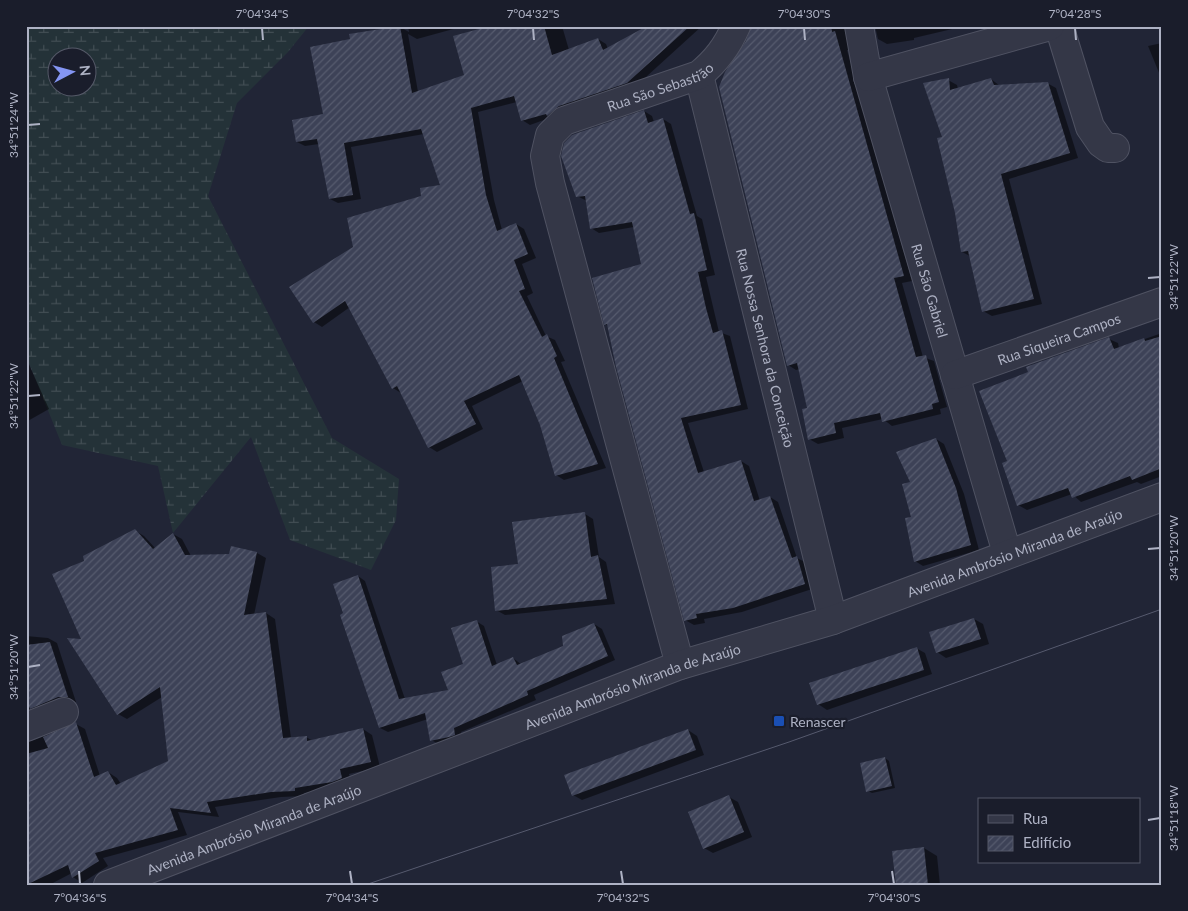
<svg xmlns="http://www.w3.org/2000/svg" width="1188" height="911" font-family="Lato,sans-serif">
  <style>
    .wetland { fill: url(#wetland-marsh); fill-rule: evenodd }
    .shadow { fill: #0007 }
    .building { fill: url(#building-hatch) }
    .lines { fill: none; stroke-linecap: round; stroke-linejoin: round }
    .minor-casing { stroke: #4f5262; stroke-width: 30 }
    .minor { stroke: #343747; stroke-width: 28 }
    .tram { stroke: #565a6e; stroke-width: 1 }
    .ticks { fill: none; stroke: #aeb2c4; stroke-width: 2 }
    .transit-dot { fill: #1a4fb4; stroke: #1a1d2b; stroke-width: 2 }
    .labels { text-anchor: middle; dominant-baseline: central; stroke-width: 4.5; stroke-linejoin: round; paint-order: stroke }
    .street-label { font-size: 14px; fill: #aeb2c4; stroke: #1a1d2b }
    .poi-label { font-size: 14px; fill: #aeb2c4; stroke: #1a1d2b; text-anchor: start }
    .neatline { fill: none; stroke: #aeb2c4; stroke-width: 2 }
    .ticks-label { font-size: 12px; text-anchor: middle; fill: #aeb2c4 }
  </style>
  <defs>
    <pattern id="wetland-marsh" width="20" height="14" patternUnits="userSpaceOnUse" patternTransform="scale(1.25)"><rect width="20" height="14" fill="#243238"/><path d="M1 5h8M5 5V1M11 12h8M15 12V8" fill="none" stroke="#414d53"/></pattern>
    <pattern id="building-hatch" width="6" height="6" patternUnits="userSpaceOnUse" patternTransform="scale(1.25)"><rect width="6" height="6" fill="#3d4257"/><path d="M-1 1l2-2M0 6l6-6M5 7l2-2" fill="none" stroke="#565b6e"/></pattern>
  </defs>
  <rect width="100%" height="100%" fill="#212536"/>
  <path class="wetland" d="M26,26H309L288,52L237,103L208,196L332,438L399,479L396,520L371,570L290,540L251,437L173,533L158,466L62,445L26,356ZM58,58H88V88H58Z"/>
  <g class="shadow">
    <polygon points="408,26 456,26 457,28 417,39 408,34 418,92 465,76 495,26 562,26 569,50 598,39 606,44 608,49 649,26 702,26 635,87 530,125 522,120 517,102 478,112 494,200 502,230 516,224 524,229 536,258 522,264 533,293 527,296 546,336 555,340 565,361 561,362 606,468 564,480 556,475 541,424 523,381 472,406 483,429 437,452 429,447 401,393 393,388 350,307 322,327 314,322 354,248 423,197 442,186 424,134 351,147 361,199 338,203 330,199 319,144 305,146 297,142 325,115 351,40 400,27 409,32"/>
    <polygon points="752,26 853,26 855,49 847,50 912,281 902,283 923,357 934,361 947,407 940,409 941,414 892,426 883,419 842,428 844,438 818,444 809,439 808,409 800,369 796,370 788,365"/>
    <polygon points="875,26 965,26 914,38 914,40 887,44 878,39"/>
    <polygon points="1162,43 1162,80 1148,46"/>
    <polygon points="991,79 1000,86 1047,83 1056,88 1078,158 1009,179 1042,304 992,316 983,311 970,256 962,252 943,138 948,80 957,85 958,89"/>
    <polygon points="644,111 652,116 654,122 663,119 671,124 697,216 702,219 715,275 706,277 719,332 730,336 748,409 688,423 704,472 741,461 749,466 760,501 770,497 778,502 797,558 805,562 812,589 742,612 704,619 705,623 694,625 685,620 608,326 605,324 642,264 634,227 599,233 591,228 587,201 577,196"/>
    <polygon points="1162,333 1162,476 1141,484 1137,482 1081,502 1072,494 1027,510 1018,505 1008,462 1109,339 1118,343 1119,348"/>
    <polygon points="26,358 49,409 26,422"/>
    <polygon points="936,439 944,444 964,494 979,550 923,566 915,561 912,483"/>
    <polygon points="585,514 593,519 599,557 606,562 615,604 505,615 496,610 519,565"/>
    <polygon points="134,530 144,536 156,549 173,534 182,539 191,556 257,553 266,558 254,615 266,613 275,619 291,738 306,737 313,741 363,729 372,735 380,767 349,774 351,783 342,787 304,793 304,796 281,797 215,807 219,817 178,812 187,835 103,858 108,866 82,883 73,877 72,873 49,885 26,885 26,743 76,724 85,729 100,776 108,772 117,778 121,784 169,761 162,697 127,719 118,714 83,640 86,562"/>
    <polygon points="358,576 365,581 405,699 449,691 464,664 476,621 484,626 497,665 513,658 522,665 564,647 594,624 602,629 615,660 534,695 536,700 461,732 462,739 439,744 431,740 428,719 388,732 380,728 345,614"/>
    <polygon points="974,619 983,624 989,644 946,658 937,652"/>
    <polygon points="26,636 48,638 57,643 76,702 68,702 26,721"/>
    <polygon points="916,648 925,653 932,674 827,710 818,704"/>
    <polygon points="688,730 697,736 704,755 582,800 573,795"/>
    <polygon points="885,758 889,761 895,788 872,793 868,791"/>
    <polygon points="729,797 738,802 752,837 713,853 704,848"/>
    <polygon points="924,848 937,856 940,885 897,885"/>
  </g>
  <g class="building">
    <polygon points="400,26 412,93 464,75 453,36 490,26 544,26 552,55 598,38 603,50 647,26 690,26 627,83 559,106 547,116 546,114 521,121 514,96 471,108 486,195 497,231 516,223 528,254 514,260 525,289 519,291 542,337 547,334 557,356 554,358 598,464 555,476 540,425 519,375 464,401 476,424 428,448 397,386 392,389 345,301 313,323 289,287 353,247 347,218 421,196 420,188 440,185 421,129 344,143 353,195 329,199 317,139 296,142 292,120 323,114 310,47 350,39 349,34"/>
    <polygon points="751,26 831,26 832,32 835,31 904,276 894,278 916,357 926,355 939,402 932,404 933,409 882,422 880,413 834,423 836,433 808,440 802,409 807,408 797,363 787,366 719,87 725,72 746,41"/>
    <polygon points="949,78 950,90 991,78 994,85 1048,82 1070,153 1001,174 1034,299 982,312 968,251 961,252 955,213 937,138 942,137 923,83"/>
    <polygon points="644,110 648,123 663,118 690,214 694,213 707,270 698,272 706,308 713,333 722,330 741,405 681,418 698,473 741,460 754,501 770,496 792,558 797,556 805,584 733,608 696,614 697,618 684,621 616,367 607,324 604,325 592,278 641,264 632,222 590,229 585,196 576,197 561,156 564,143 572,135"/>
    <polygon points="1162,336 1162,468 1132,480 1130,476 1072,498 1068,488 1017,506 1002,463 1007,461 979,391 1028,372 1026,367 1109,337 1114,349 1144,338 1145,341"/>
    <polygon points="936,438 956,488 971,545 914,562 905,518 911,517 902,484 910,482 896,452"/>
    <polygon points="585,512 591,557 598,555 607,599 495,611 491,567 518,564 512,522"/>
    <polygon points="135,529 153,549 173,533 185,555 229,554 231,546 257,552 244,615 266,612 283,738 307,736 307,741 363,728 371,762 340,769 342,778 332,782 295,788 295,791 271,792 207,802 211,813 170,808 178,830 95,853 99,861 72,878 68,865 26,885 26,754 48,748 43,737 76,722 94,777 108,771 116,785 168,761 160,687 117,715 67,638 81,639 52,574 84,561 83,556"/>
    <polygon points="358,575 399,699 448,690 441,672 463,664 451,628 477,620 492,666 513,657 517,665 563,646 562,636 594,623 608,656 527,691 528,695 454,728 455,735 449,737 430,741 425,713 379,728 340,615 343,613 333,584"/>
    <polygon points="974,618 981,639 936,653 929,632"/>
    <polygon points="50,642 68,697 58,697 30,709 26,700 26,645"/>
    <polygon points="917,647 924,670 817,705 809,683"/>
    <polygon points="688,729 696,750 572,796 564,775"/>
    <polygon points="885,757 892,786 866,792 860,763"/>
    <polygon points="729,795 744,832 703,849 688,812"/>
    <polygon points="924,847 928,885 896,885 892,851"/>
  </g>
  <g class="lines">
    <g class="minor-casing">
      <g id="minor">
        <path id="s1" d="M859,26L868,77L1007,553"/>
        <polyline points="1059,26 1090,127 1101,143 1108,148 1115,148"/>
        <path id="s2" d="M699,75L833,620"/>
        <polyline points="868,77 1050,26"/>
        <path id="s3" d="M955,375L1162,302"/>
        <path id="s4" d="M680,665L550,183L545,156L550,135L564,121L699,75C716,61 727,47 736,26"/>
        <polyline points="26,727 64,712"/>
        <path id="s5" d="M108,885L680,665L833,620L1162,497"/>
      </g>
    </g>
    <use href="#minor" class="minor"/>
    <polyline class="tram" points="365,885 789,742 1162,609"/>
  </g>
  <path class="ticks" d="M262,28L263,40M533,28L534,40M804,28L805,40M1075,28L1076,40M28,125L40,124M1148,278L1160,277M28,396L40,395M1148,549L1160,548M28,667L40,665M1148,820L1160,818M79,871L80,884M350,871L352,884M621,871L623,884M892,871L894,884"/>
  <rect class="transit-dot" x="773" y="715" width="12" height="12" rx="2.5"/>
  <g class="labels">
    <g class="street-label">
      <text stroke="none"><textPath href="#s4" startOffset="670">Rua São Sebastião</textPath></text>
      <text stroke="none"><textPath href="#s1" startOffset="274">Rua São Gabriel</textPath></text>
      <text stroke="none"><textPath href="#s3" startOffset="110">Rua Siqueira Campos</textPath></text>
      <text stroke="none"><textPath href="#s2" startOffset="281">Rua Nossa Senhora da Conceição</textPath></text>
      <text stroke="none"><textPath href="#s5" startOffset="966">Avenida Ambrósio Miranda de Araújo</textPath></text>
      <text stroke="none"><textPath href="#s5" startOffset="561">Avenida Ambrósio Miranda de Araújo</textPath></text>
      <text stroke="none"><textPath href="#s5" startOffset="156">Avenida Ambrósio Miranda de Araújo</textPath></text>
    </g>
    <g class="poi-label">
      <text x="790" y="721">Renascer</text>
    </g>
  </g>
  <rect width="1188" height="911" fill="none" stroke="#1a1d2b" stroke-width="55"/>
  <rect x="978" y="798" width="162" height="65" fill="#1a1d2b" stroke="#555968"/>
  <rect x="988" y="815" width="25" height="8" fill="#343747" stroke="#555968"/>
  <text x="1023" y="824" font-size="15" fill="#aeb2c4">Rua</text>
  <rect x="988" y="836" width="25" height="15" fill="url(#building-hatch)" stroke="#555968"/>
  <text x="1023" y="848" font-size="15" fill="#aeb2c4">Edifício</text>
  <g transform="translate(72 72) rotate(84)"><circle r="24" fill="#1a1d2b" stroke="#555968"/>
  <path d="M0-4L9 19L0 12L-9 19Z" fill="#8495f3"/>
  <text y="-8" font-size="14" font-weight="bold" text-anchor="middle" fill="#aeb2c4">N</text>
  </g>
  <rect x="28" y="28" width="1132" height="856" class="neatline"/>
  <g class="ticks-label">
    <text x="262" y="18">7°04'34"S</text>
    <text x="533" y="18">7°04'32"S</text>
    <text x="804" y="18">7°04'30"S</text>
    <text x="1075" y="18">7°04'28"S</text>
    <text transform="translate(14 125) rotate(-90)" y="4">34°51'24"W</text>
    <text transform="translate(1174 277) rotate(-90)" y="4">34°51'22"W</text>
    <text transform="translate(14 396) rotate(-90)" y="4">34°51'22"W</text>
    <text transform="translate(1174 548) rotate(-90)" y="4">34°51'20"W</text>
    <text transform="translate(14 667) rotate(-90)" y="4">34°51'20"W</text>
    <text transform="translate(1174 818) rotate(-90)" y="4">34°51'18"W</text>
    <text x="80" y="902">7°04'36"S</text>
    <text x="352" y="902">7°04'34"S</text>
    <text x="623" y="902">7°04'32"S</text>
    <text x="894" y="902">7°04'30"S</text>
  </g>
</svg>
